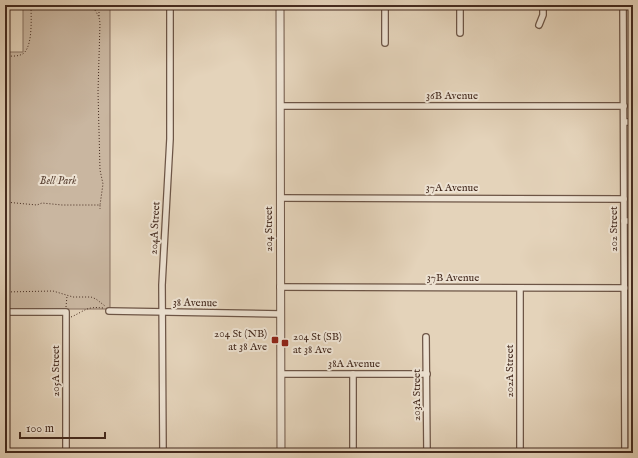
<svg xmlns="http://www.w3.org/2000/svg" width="638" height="458" font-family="'IM FELL English',serif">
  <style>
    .green { fill: #c9b6a0; stroke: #877060 }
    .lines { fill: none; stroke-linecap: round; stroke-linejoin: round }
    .minor-casing { stroke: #6d5546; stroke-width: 8 }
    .tertiary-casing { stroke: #6d5546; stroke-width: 9 }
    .path { stroke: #452b1f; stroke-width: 1; stroke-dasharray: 1 2; stroke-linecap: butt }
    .minor { stroke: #ede2d2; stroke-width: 5.5 }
    .tertiary { stroke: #ede2d2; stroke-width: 7 }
    .poi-dot { fill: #8f2418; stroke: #ede2d2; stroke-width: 1.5 }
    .labels { text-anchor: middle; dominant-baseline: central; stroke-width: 4; stroke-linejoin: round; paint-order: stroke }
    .street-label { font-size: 11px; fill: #452b1f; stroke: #ede2d2 }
    .park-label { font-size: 11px; font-style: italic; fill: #5f4739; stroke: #ede2d2 }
    .poi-label { font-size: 11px; fill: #452b1f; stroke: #ede2d2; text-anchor: end }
  </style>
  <rect width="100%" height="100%" fill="#e4d3ba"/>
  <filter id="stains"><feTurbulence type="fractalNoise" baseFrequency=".005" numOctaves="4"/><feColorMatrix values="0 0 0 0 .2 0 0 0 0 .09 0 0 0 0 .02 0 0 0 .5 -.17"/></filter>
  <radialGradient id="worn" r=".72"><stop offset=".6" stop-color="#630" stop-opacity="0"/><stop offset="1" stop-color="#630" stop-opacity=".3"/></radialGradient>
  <polygon class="green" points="23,5 110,5 110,309 5,309 5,52 23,52"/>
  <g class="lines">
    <g class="minor-casing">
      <g id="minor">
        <polyline points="385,5 385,43"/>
        <polyline points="460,5 460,33"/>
        <polyline points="623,5 625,453"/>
        <polyline points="539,25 543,15 543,5"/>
        <polyline points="280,106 624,106"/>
        <polyline points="624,122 633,122"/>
        <polyline points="280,198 624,199"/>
        <polyline points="624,221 633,221"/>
        <polyline points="280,287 625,288"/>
        <polyline points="520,288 520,453"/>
        <polyline points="109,311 281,314"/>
        <polyline points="5,312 66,312 66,453"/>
        <polyline points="426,337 427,453"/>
        <polyline points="281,374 427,374"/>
        <polyline points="353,374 353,453"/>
        <polyline points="163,453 162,285 170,139 170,5"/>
      </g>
    </g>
    <g class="tertiary-casing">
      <polyline id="tertiary" points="280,5 281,453"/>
    </g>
    <g class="path">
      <polyline points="92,5 99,17 100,23 98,92 100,170 103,184 100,205"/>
      <polyline points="99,16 99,5"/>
      <path d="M5,56C11,56 19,57 24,53C33,44 31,17 31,5"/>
      <polyline points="5,202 37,205 42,203 62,205 100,205 100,209"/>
      <polyline points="5,292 53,291 73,297 91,297 96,299 105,306"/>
      <polyline points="66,307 67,296"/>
      <path d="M71,317C85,311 86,306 103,308"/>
    </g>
    <use href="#minor" class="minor"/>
    <use href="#tertiary" class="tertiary"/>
  </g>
  <g class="poi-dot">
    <rect x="271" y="336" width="8" height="8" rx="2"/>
    <rect x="281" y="339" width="8" height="8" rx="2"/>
  </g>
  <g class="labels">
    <g class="street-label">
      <text x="452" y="96">36B Avenue</text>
      <text x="452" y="188">37A Avenue</text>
      <text transform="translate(155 228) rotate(-87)">204A Street</text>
      <text transform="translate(269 229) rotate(-90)">204 Street</text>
      <text transform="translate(614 229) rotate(-90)">202 Street</text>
      <text x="453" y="278">37B Avenue</text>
      <text transform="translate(195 303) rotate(1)">38 Avenue</text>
      <text x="354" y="364">38A Avenue</text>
      <text transform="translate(56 371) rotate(-90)">205A Street</text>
      <text transform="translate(510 371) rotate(-90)">202A Street</text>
      <text transform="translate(417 395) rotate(-90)">203A Street</text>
    </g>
    <g class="park-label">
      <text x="58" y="181">Bell Park</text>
    </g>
    <g class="poi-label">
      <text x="267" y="334">204 St (NB)<tspan x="267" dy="13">at 38 Ave</tspan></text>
      <text x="293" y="337" text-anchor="start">204 St (SB)<tspan x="293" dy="13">at 38 Ave</tspan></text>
    </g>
  </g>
  <rect width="638" height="458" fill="none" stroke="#e4d3ba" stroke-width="20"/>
  <rect x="6" y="6" width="626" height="446" fill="none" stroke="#452b1f" stroke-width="2"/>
  <rect x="10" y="10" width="618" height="438" fill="none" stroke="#452b1f"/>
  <path d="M20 432v6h85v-6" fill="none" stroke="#452b1f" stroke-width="2"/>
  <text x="26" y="432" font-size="12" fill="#452b1f" stroke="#ede2d2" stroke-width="3" paint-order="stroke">100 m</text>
  <rect width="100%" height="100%" filter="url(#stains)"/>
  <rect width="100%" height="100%" fill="url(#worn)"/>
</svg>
